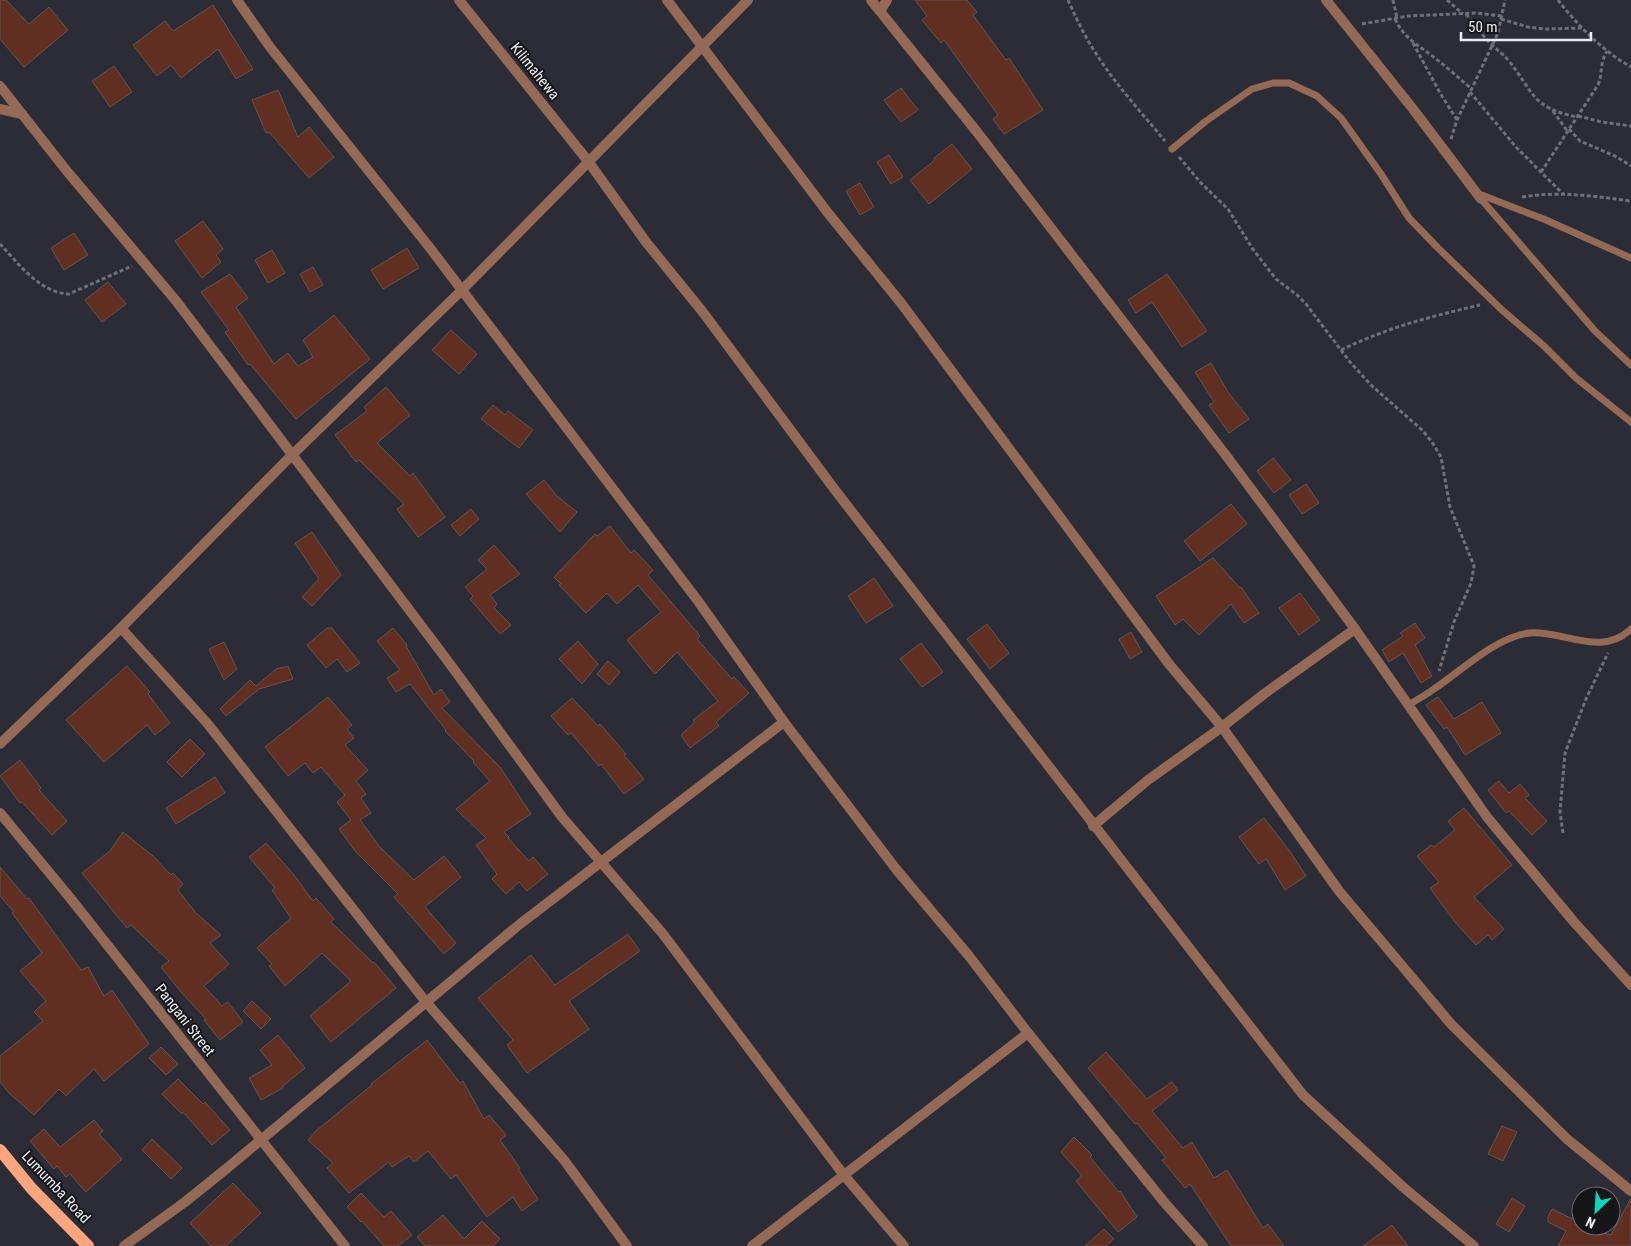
<svg xmlns="http://www.w3.org/2000/svg" width="1631" height="1246" font-family="'Roboto Condensed',sans-serif">
  <style>
    .building { fill: #612f22; stroke: #625552 }
    .lines { fill: none; stroke-linecap: round; stroke-linejoin: round }
    .path { stroke: #707079; stroke-width: 3; stroke-dasharray: 4 2.5; stroke-linecap: butt }
    .service { stroke: #946a57; stroke-width: 7 }
    .minor { stroke: #946a57; stroke-width: 10 }
    .primary { stroke: #fca57e; stroke-width: 12 }
    .labels { text-anchor: middle; dominant-baseline: central; stroke-width: 4; stroke-linejoin: round; paint-order: stroke }
    .street-label { font-size: 15px; fill: #ececf3; stroke: #15151a }
  </style>
  <rect width="100%" height="100%" fill="#2c2c36"/>
  <g class="building">
    <polygon points="0,0 6,0 29,24 49,7 68,30 24,67 0,39"/>
    <polygon points="915,0 967,0 977,12 973,15 1006,60 1009,58 1043,110 1004,134 993,119 998,115 944,40 941,43 922,20 927,16"/>
    <polygon points="213,5 253,69 236,79 218,49 181,78 171,65 157,76 133,45 165,21 173,31"/>
    <polygon points="114,66 132,92 110,107 92,81"/>
    <polygon points="901,88 918,110 901,122 884,100"/>
    <polygon points="278,90 298,137 309,127 334,157 309,178 269,132 266,133 252,100"/>
    <polygon points="952,144 972,169 929,204 910,180 935,160 934,158"/>
    <polygon points="889,155 903,177 891,184 877,162"/>
    <polygon points="860,183 874,207 860,215 846,191"/>
    <polygon points="203,221 223,249 216,255 221,262 202,278 175,241"/>
    <polygon points="74,233 88,255 64,270 51,248"/>
    <polygon points="407,248 419,268 383,289 371,270"/>
    <polygon points="272,250 285,273 268,283 255,260"/>
    <polygon points="313,267 323,285 310,292 300,274"/>
    <polygon points="230,274 248,298 236,307 274,364 288,353 298,366 313,357 303,340 334,315 370,359 296,419 250,364 248,365 225,332 229,330 201,292"/>
    <polygon points="1167,274 1207,331 1182,347 1152,302 1136,313 1128,300"/>
    <polygon points="108,282 126,304 102,322 85,300"/>
    <polygon points="451,330 477,354 459,374 432,350"/>
    <polygon points="1211,363 1228,392 1249,419 1229,433 1209,405 1214,402 1195,372"/>
    <polygon points="386,387 410,415 377,443 410,476 413,473 445,517 418,537 397,509 404,504 359,460 356,462 335,435 367,411 364,407"/>
    <polygon points="493,405 505,415 508,411 533,430 519,448 481,419"/>
    <polygon points="1273,458 1291,480 1274,493 1257,471"/>
    <polygon points="544,480 556,495 577,512 560,532 526,494"/>
    <polygon points="1306,484 1319,503 1302,514 1289,495"/>
    <polygon points="1231,504 1247,524 1200,561 1184,541"/>
    <polygon points="471,509 479,519 460,536 451,525"/>
    <polygon points="610,526 631,553 634,550 653,570 648,575 700,636 697,639 732,679 734,677 749,693 716,722 719,726 690,748 681,735 695,722 693,720 718,701 677,652 655,674 627,640 661,612 638,585 617,604 607,593 586,613 559,585 561,584 554,577 595,534 597,536"/>
    <polygon points="312,532 341,575 312,606 302,597 319,579 295,543"/>
    <polygon points="494,545 520,574 490,595 497,604 494,608 511,625 500,634 470,599 473,596 465,587 487,569 478,560"/>
    <polygon points="1213,558 1240,588 1241,587 1259,613 1244,623 1231,604 1199,635 1183,619 1175,625 1156,596"/>
    <polygon points="874,578 893,606 866,623 848,596"/>
    <polygon points="1300,593 1320,620 1299,635 1279,608"/>
    <polygon points="1415,623 1425,638 1415,645 1432,676 1421,683 1403,653 1389,662 1382,650 1403,636 1400,633"/>
    <polygon points="987,624 1009,653 990,669 967,639"/>
    <polygon points="327,628 332,628 360,663 347,672 337,659 326,668 307,645"/>
    <polygon points="393,628 407,645 406,646 434,695 441,689 450,702 442,708 500,767 531,814 504,832 509,837 508,838 529,861 533,857 548,874 527,891 519,882 506,894 492,879 497,874 476,845 486,838 456,809 490,781 473,762 474,761 445,731 446,730 410,684 396,692 387,678 400,670 377,641"/>
    <polygon points="1131,632 1142,652 1130,659 1119,639"/>
    <polygon points="578,641 598,664 582,684 559,659"/>
    <polygon points="224,642 237,669 224,680 209,649"/>
    <polygon points="921,643 943,672 922,687 900,659"/>
    <polygon points="608,661 620,672 609,685 597,674"/>
    <polygon points="127,666 150,692 148,694 170,723 155,735 147,725 104,762 66,720"/>
    <polygon points="288,666 293,679 259,689 226,716 220,709 250,680 256,686 276,669"/>
    <polygon points="328,697 352,725 347,729 354,738 345,745 368,770 356,781 366,794 361,798 371,813 360,820 379,846 414,880 444,856 461,877 425,907 456,943 444,954 394,897 398,894 356,852 339,829 351,820 337,802 345,795 321,767 313,773 305,763 288,776 265,747"/>
    <polygon points="1438,697 1454,719 1482,702 1501,733 1465,755 1447,727 1444,729 1426,705"/>
    <polygon points="572,698 598,726 600,724 626,754 624,755 644,779 624,794 601,764 599,766 571,733 568,735 551,716"/>
    <polygon points="190,739 205,754 182,777 167,762"/>
    <polygon points="20,760 41,788 39,790 67,821 52,835 22,802 20,803 0,776"/>
    <polygon points="215,777 225,793 176,824 166,808"/>
    <polygon points="1499,781 1509,793 1520,784 1529,795 1525,798 1547,821 1532,835 1509,811 1506,813 1488,790"/>
    <polygon points="1464,808 1512,865 1474,897 1504,929 1492,940 1488,935 1476,945 1455,922 1430,888 1439,882 1417,856 1431,845 1434,847 1455,830 1448,821"/>
    <polygon points="1264,818 1289,850 1306,876 1285,890 1266,859 1259,864 1239,837"/>
    <polygon points="123,832 153,856 171,875 173,873 183,884 178,890 196,913 221,935 210,943 229,964 204,986 222,1006 228,1002 243,1022 220,1040 204,1020 206,1019 181,992 161,967 169,961 131,925 127,928 82,873 110,851"/>
    <polygon points="266,843 294,875 313,901 316,898 334,919 331,922 373,963 374,962 396,988 331,1042 310,1016 351,981 322,953 285,986 269,966 272,964 257,948 291,918 272,890 275,888 249,857"/>
    <polygon points="0,867 27,899 29,898 81,970 88,967 104,996 112,990 149,1044 104,1081 94,1069 66,1096 59,1089 34,1115 9,1093 0,1082 0,1056 43,1021 34,1012 46,1001 20,971 42,953 12,913 14,912 0,896"/>
    <polygon points="628,934 640,951 569,1001 589,1029 527,1073 507,1045 513,1040 478,998 531,955 555,985"/>
    <polygon points="252,1001 271,1019 261,1029 243,1011"/>
    <polygon points="278,1035 305,1068 283,1086 283,1088 261,1100 249,1078 272,1065 260,1050"/>
    <polygon points="427,1040 460,1083 463,1081 484,1119 489,1115 506,1135 500,1140 520,1168 518,1169 538,1199 522,1211 513,1197 487,1217 456,1175 451,1179 428,1151 414,1162 409,1156 392,1167 389,1162 349,1193 327,1168 333,1163 308,1140 317,1130 372,1085 371,1084"/>
    <polygon points="161,1047 178,1064 166,1075 149,1058"/>
    <polygon points="1106,1052 1147,1099 1172,1082 1178,1090 1152,1111 1183,1148 1192,1142 1214,1178 1227,1170 1263,1228 1268,1224 1284,1246 1231,1246 1190,1184 1185,1188 1162,1160 1166,1158 1137,1123 1135,1124 1088,1068"/>
    <polygon points="178,1079 203,1104 205,1102 230,1130 212,1145 183,1112 182,1114 162,1094"/>
    <polygon points="94,1120 103,1131 99,1134 122,1159 86,1192 70,1174 66,1177 57,1166 54,1169 30,1141 44,1129 60,1147"/>
    <polygon points="1502,1126 1517,1132 1503,1161 1488,1154"/>
    <polygon points="1074,1137 1092,1155 1090,1157 1119,1192 1120,1191 1137,1217 1118,1232 1076,1181 1082,1176 1061,1152"/>
    <polygon points="152,1139 182,1168 171,1179 142,1150"/>
    <polygon points="233,1183 261,1213 226,1246 211,1246 190,1223"/>
    <polygon points="361,1193 384,1217 391,1211 412,1235 398,1246 384,1246 362,1221 361,1222 347,1207"/>
    <polygon points="1512,1198 1525,1206 1509,1232 1496,1224"/>
    <polygon points="1631,1198 1631,1246 1558,1246 1566,1231 1548,1222 1548,1217 1552,1209 1581,1223 1581,1226 1583,1227 1611,1235"/>
    <polygon points="443,1215 464,1239 482,1221 500,1239 493,1246 425,1246 417,1237"/>
    <polygon points="1392,1225 1408,1246 1363,1246"/>
    <polygon points="1104,1229 1114,1239 1106,1246 1085,1246"/>
  </g>
  <g class="lines">
    <g class="path">
      <path d="M1068,0C1076,18 1084,35 1095,52C1115,84 1141,112 1165,141"/>
      <polyline points="1393,0 1397,18"/>
      <polyline points="1447,0 1463,14"/>
      <path d="M1558,0C1578,26 1603,51 1631,67"/>
      <path d="M1466,14C1474,24 1482,35 1491,44C1497,50 1503,54 1508,60C1535,93 1530,107 1577,117"/>
      <path d="M1395,19C1404,39 1419,45 1436,59C1448,68 1460,79 1472,89"/>
      <polyline points="1501,19 1528,27 1546,29 1582,28"/>
      <polyline points="1362,24 1408,16 1475,13 1502,16"/>
      <polyline points="1413,43 1440,93 1457,120"/>
      <polyline points="1470,92 1516,147 1563,194"/>
      <polyline points="1553,111 1568,132"/>
      <polyline points="1578,116 1602,122 1631,126"/>
      <polyline points="1569,129 1580,141 1615,156 1631,166"/>
      <polyline points="1451,139 1457,120 1498,33 1505,0"/>
      <polyline points="1179,157 1201,183 1228,209 1252,248 1276,279 1297,295 1306,304 1350,362 1372,386 1422,430 1432,442 1441,457 1450,507 1474,566 1471,583 1454,622 1439,671"/>
      <path d="M1541,172L1598,85C1603,73 1599,65 1607,51"/>
      <path d="M1522,197C1561,191 1593,196 1631,201"/>
      <path d="M0,244C18,263 40,293 69,294L132,266"/>
      <path d="M1341,350C1389,327 1429,317 1480,305"/>
      <polyline points="1563,833 1560,812 1565,753 1586,699 1608,653"/>
    </g>
    <g class="service">
      <polyline points="1172,149 1206,121 1252,89 1273,83 1289,83 1317,96 1341,118 1381,174 1409,218 1438,248 1502,310 1544,346 1576,378 1631,422"/>
      <polyline points="1479,194 1546,220 1631,258"/>
      <polyline points="1481,199 1595,331 1631,365"/>
      <path d="M1408,705C1417,700 1426,695 1434,689C1461,671 1496,637 1529,633C1564,630 1601,658 1631,629"/>
    </g>
    <g class="minor">
      <polyline points="237,0 270,47 430,248 698,601 784,722 896,869 969,956 1028,1033 1164,1202 1203,1246"/>
      <polyline points="459,0 588,161 646,242 702,311 835,490 1303,1095 1403,1187 1474,1246"/>
      <polyline points="667,0 828,213 901,303 1169,664 1222,727 1339,891 1451,1024 1567,1139 1631,1191"/>
      <polyline points="871,0 977,132 1228,458 1355,629 1487,817 1574,922 1631,985"/>
      <polyline points="1326,0 1413,109 1481,199"/>
      <polyline points="880,11 887,0"/>
      <polyline points="0,86 66,170 177,302 447,660 562,817 663,934 843,1174 904,1246"/>
      <polyline points="0,109 22,114"/>
      <polyline points="121,628 207,723 426,1002 564,1160 627,1246"/>
      <polyline points="0,744 121,628 292,455 462,290 748,0"/>
      <polyline points="0,813 71,899 345,1246"/>
      <polyline points="1093,826 1148,780 1222,727 1264,694 1355,629"/>
      <polyline points="124,1246 185,1202 226,1169 520,924 784,722"/>
      <polyline points="752,1246 1028,1033"/>
    </g>
    <polyline class="primary" points="0,1150 32,1189 88,1246"/>
  </g>
  <g class="labels">
    <g class="street-label">
      <text transform="translate(535 71) rotate(51)">Kilimahewa</text>
      <text transform="translate(185 1020) rotate(52)">Pangani Street</text>
      <text transform="translate(56 1187) rotate(47)">Lumumba Road</text>
    </g>
  </g>
  <g transform="translate(1596 1211) rotate(205)"><circle r="24" fill="#15151a" stroke="#6b6b71"/>
  <path d="M0-4L9 19L0 12L-9 19Z" fill="#0fd5b4"/>
  <text y="-8" font-size="14" font-weight="bold" text-anchor="middle" fill="#ececf3">N</text>
  </g>
  <path d="M1461 32v8h130v-8" fill="none" stroke="#ececf3" stroke-width="2.5"/>
  <text x="1468" y="32" font-size="15" fill="#ececf3" stroke="#15151a" stroke-width="4" paint-order="stroke">50 m</text>
</svg>
